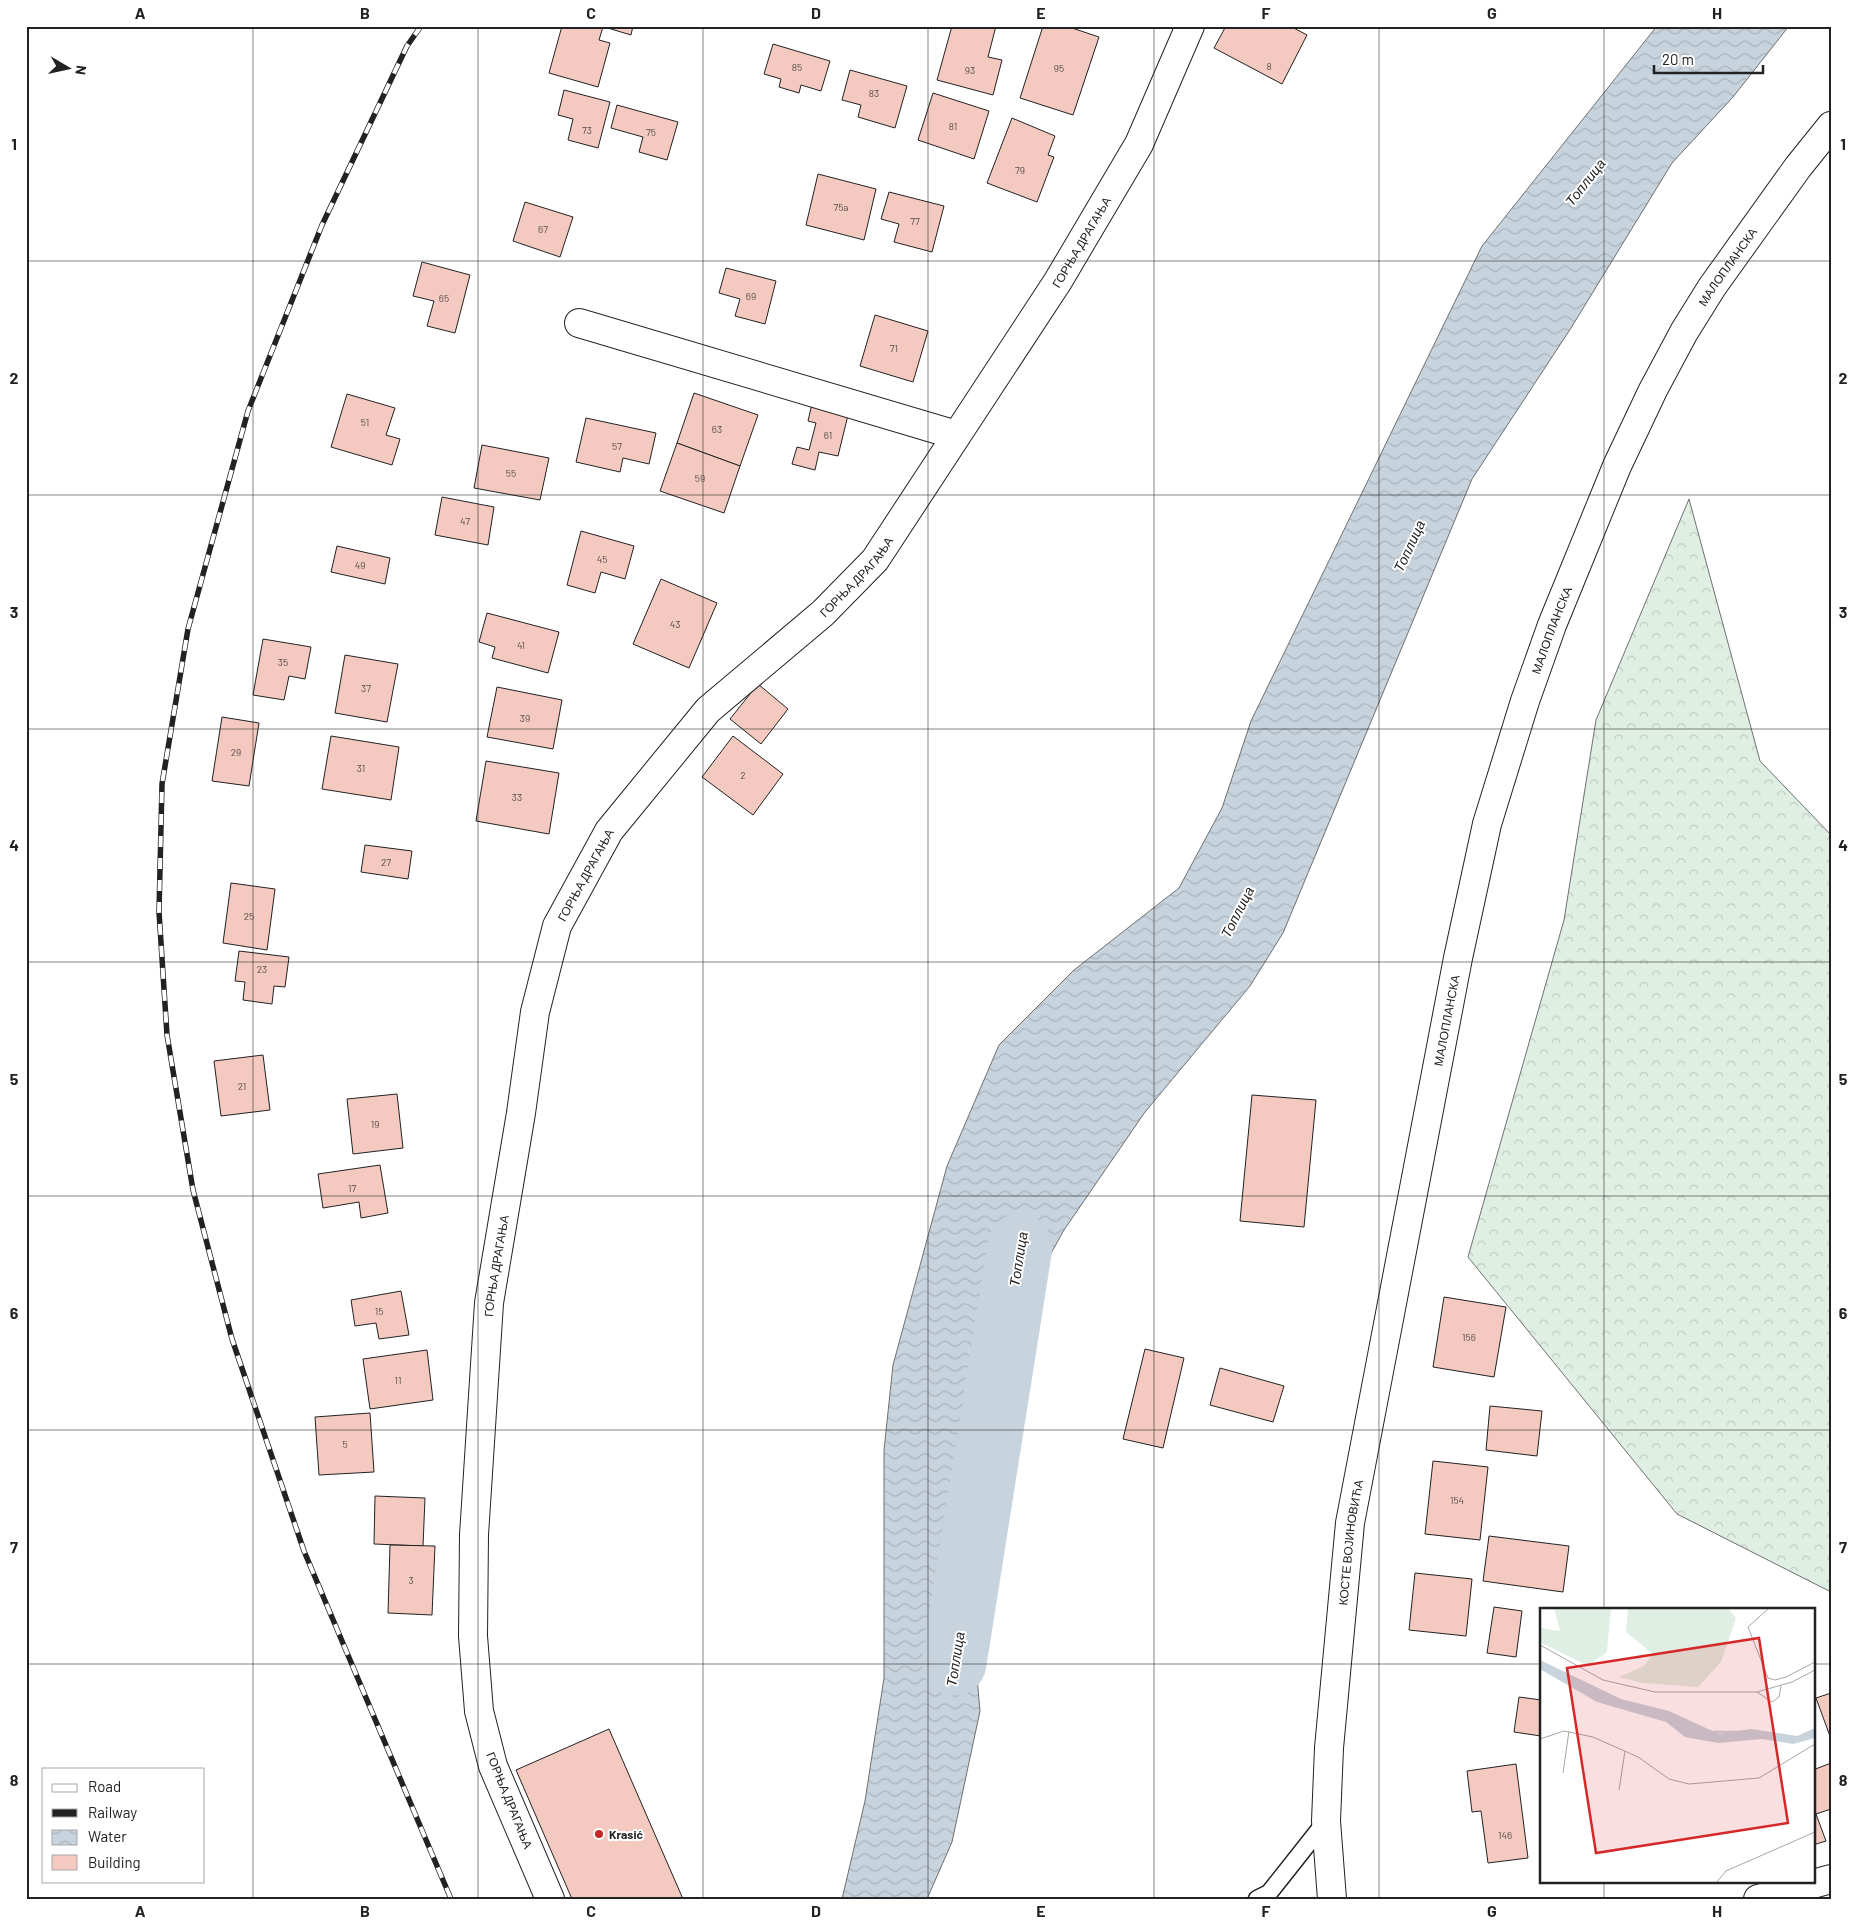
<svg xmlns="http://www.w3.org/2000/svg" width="1857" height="1925" font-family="Barlow,sans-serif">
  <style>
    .forest { fill: url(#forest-crowns); stroke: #6f6f6f }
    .water { fill: url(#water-waves); stroke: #6f6f6f }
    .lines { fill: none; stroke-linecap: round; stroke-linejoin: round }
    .river { stroke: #c7d3dd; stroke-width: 65 }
    .building { fill: #f3c9c0; stroke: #222 }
    .service-casing { stroke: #222; stroke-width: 19 }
    .minor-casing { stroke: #222; stroke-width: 30 }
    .tertiary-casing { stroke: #222; stroke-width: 30 }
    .primary-casing { stroke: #222; stroke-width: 30 }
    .service { stroke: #fff; stroke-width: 16 }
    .minor { stroke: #fff; stroke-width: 28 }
    .tertiary { stroke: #fff; stroke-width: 28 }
    .primary { stroke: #fff; stroke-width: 28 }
    .rail-casing { stroke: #222; stroke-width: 5.5 }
    .rail { stroke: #fff; stroke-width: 4; stroke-dasharray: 11; stroke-linecap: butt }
    .grid { fill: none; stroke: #222; stroke-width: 1; stroke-opacity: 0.55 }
    .poi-dot { fill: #c62828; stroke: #fff; stroke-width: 2 }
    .labels { text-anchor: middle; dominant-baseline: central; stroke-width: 4; stroke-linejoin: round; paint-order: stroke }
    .number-label { font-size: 10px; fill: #564c4a }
    .street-label { font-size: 12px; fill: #222; stroke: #fff }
    .poi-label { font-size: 12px; font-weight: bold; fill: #222; stroke: #fff; text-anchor: start }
    .water-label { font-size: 14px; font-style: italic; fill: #222; stroke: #fff }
    .inset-river { fill: none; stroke: #c7d3dd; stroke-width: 2.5 }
    .inset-road { fill: none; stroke: #a7a7a7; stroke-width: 1 }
    .view { fill: #d62828; fill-opacity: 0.15; stroke: #d62828; stroke-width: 2.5 }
    .inset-edge { fill: none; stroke: #222; stroke-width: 2.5 }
    .neatline { fill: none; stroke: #222; stroke-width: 2 }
    .grid-label { font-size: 16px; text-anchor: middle; font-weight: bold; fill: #222 }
  </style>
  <defs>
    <pattern id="forest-crowns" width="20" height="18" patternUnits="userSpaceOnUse" patternTransform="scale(1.25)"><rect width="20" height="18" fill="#e0efe3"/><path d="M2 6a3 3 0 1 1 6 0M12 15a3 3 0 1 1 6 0" fill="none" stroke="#c0cdc2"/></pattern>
    <pattern id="water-waves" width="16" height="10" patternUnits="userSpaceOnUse" patternTransform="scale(1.25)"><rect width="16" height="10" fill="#c7d3dd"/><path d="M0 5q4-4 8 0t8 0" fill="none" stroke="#abb5bd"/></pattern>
  </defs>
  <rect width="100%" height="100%" fill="#fff"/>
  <polygon class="forest" points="1689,499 1760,761 1831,835 1831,1592 1677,1514 1468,1257 1564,920 1596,720"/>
  <polygon class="water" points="1657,26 1789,26 1733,97 1672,163 1571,328 1472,479 1283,933 1250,986 1145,1112 1064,1230 1019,1311 980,1388 961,1499 980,1711 952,1842 927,1899 842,1899 865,1801 884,1678 884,1450 893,1365 947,1166 999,1045 1074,970 1179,888 1222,808 1251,721 1482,246"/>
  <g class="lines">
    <polyline class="river" points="954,1663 1020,1246"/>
  </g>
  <g class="building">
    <polygon points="562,26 603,27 599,40 610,43 598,87 549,73"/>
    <polygon points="601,26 633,26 631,35"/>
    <polygon points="952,26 996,26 988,57 1002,60 993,95 937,80"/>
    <polygon points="1043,26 1066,26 1099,37 1073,115 1020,98"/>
    <polygon points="1226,26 1290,26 1307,35 1282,84 1214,48"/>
    <polygon points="773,44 830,61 821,91 801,85 799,93 779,87 781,79 764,74"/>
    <polygon points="850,70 907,86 895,128 858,117 861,105 842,100"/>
    <polygon points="564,90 610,102 598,148 568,140 573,119 558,115"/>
    <polygon points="933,93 989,111 974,159 918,140"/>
    <polygon points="617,105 678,122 667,160 639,152 643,137 611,128"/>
    <polygon points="1012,118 1055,136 1048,155 1054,157 1037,202 987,183"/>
    <polygon points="818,174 876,189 864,240 806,225"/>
    <polygon points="889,192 944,206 932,252 894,242 899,224 881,219"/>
    <polygon points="525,202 573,217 560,257 513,241"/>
    <polygon points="422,262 470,275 455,333 427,326 434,301 413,296"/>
    <polygon points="726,268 776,281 765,324 735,316 740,299 719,293"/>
    <polygon points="875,315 928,331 913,382 860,366"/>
    <polygon points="694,393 758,415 740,466 677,443"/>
    <polygon points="347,394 395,408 386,435 400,439 392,465 331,447"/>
    <polygon points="813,399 850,407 838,456 819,452 815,470 792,464 797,447 809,450 816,423 808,421"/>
    <polygon points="586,418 656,433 649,464 623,458 620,472 576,462"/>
    <polygon points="677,443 740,466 724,513 660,491"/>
    <polygon points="482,445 549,458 540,500 474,488"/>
    <polygon points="442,497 494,507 488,545 435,535"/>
    <polygon points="581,531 634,546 625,579 601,572 595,593 567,585"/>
    <polygon points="337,546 390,558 385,584 331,572"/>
    <polygon points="661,579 717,603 689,668 633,644"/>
    <polygon points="487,613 559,632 548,673 492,658 495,647 479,642"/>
    <polygon points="263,639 311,647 305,679 289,676 284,700 253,695"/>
    <polygon points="345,655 398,664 387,722 335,713"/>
    <polygon points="758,684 788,709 761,744 730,719"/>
    <polygon points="497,687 562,700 553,749 487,737"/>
    <polygon points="222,717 259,723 249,786 212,781"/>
    <polygon points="331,736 399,747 391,800 322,789"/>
    <polygon points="733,736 783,774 753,815 702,777"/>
    <polygon points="486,761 559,773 549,834 476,821"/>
    <polygon points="365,845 412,851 408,879 361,872"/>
    <polygon points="231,883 275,889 267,950 223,943"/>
    <polygon points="239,951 289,957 285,987 274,986 272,1004 243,1000 245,982 235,981"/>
    <polygon points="263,1055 270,1110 221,1116 214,1061"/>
    <polygon points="397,1094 403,1148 353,1154 347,1099"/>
    <polygon points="1252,1095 1316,1100 1304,1227 1240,1221"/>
    <polygon points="380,1165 388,1213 361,1218 359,1202 323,1208 318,1174"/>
    <polygon points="401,1291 409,1335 379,1339 376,1323 355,1326 351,1300"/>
    <polygon points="1444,1297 1506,1307 1494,1377 1433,1367"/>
    <polygon points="1145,1349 1184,1358 1163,1448 1123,1439"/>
    <polygon points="427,1350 433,1400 370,1409 363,1359"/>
    <polygon points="1220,1368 1284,1386 1273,1422 1210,1405"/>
    <polygon points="1490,1406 1542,1411 1537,1456 1486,1450"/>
    <polygon points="370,1413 374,1472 319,1475 315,1417"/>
    <polygon points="1433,1461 1488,1467 1480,1540 1425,1534"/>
    <polygon points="375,1496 425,1498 423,1546 374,1544"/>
    <polygon points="1489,1536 1569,1546 1563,1592 1483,1581"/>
    <polygon points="390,1545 435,1546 432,1615 388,1613"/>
    <polygon points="1415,1573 1472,1579 1466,1636 1409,1630"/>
    <polygon points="1494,1607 1522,1611 1516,1657 1487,1653"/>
    <polygon points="1831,1693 1831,1739 1816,1698"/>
    <polygon points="1519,1697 1541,1700 1541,1736 1514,1732"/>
    <polygon points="609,1729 683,1899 572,1899 516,1770"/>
    <polygon points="1831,1763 1831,1809 1816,1814 1813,1806 1813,1770"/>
    <polygon points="1516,1764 1528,1858 1488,1863 1481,1811 1472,1812 1467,1771"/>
    <polygon points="1813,1806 1826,1841 1813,1845"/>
  </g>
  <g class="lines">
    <g class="service-casing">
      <polyline id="service" points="1257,1899 1269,1893 1326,1821"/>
    </g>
    <g class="minor-casing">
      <g id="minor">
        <polyline points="579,323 956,435"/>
        <polyline points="1758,1899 1831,1879"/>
      </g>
    </g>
    <g class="tertiary-casing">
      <g id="tertiary">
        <path id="s1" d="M550,1899L493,1766L479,1711L473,1636L474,1535L489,1303L521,1113L535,1012L557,926L609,831L708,710L823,613L875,560L1058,281L1139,144L1190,26"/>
      </g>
    </g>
    <g class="primary-casing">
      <g id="primary">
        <path id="s2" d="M1332,1899L1326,1821L1329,1748L1350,1523L1458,958L1487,824L1525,701L1552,625L1617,466L1653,390L1684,332L1712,287L1798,167L1831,126"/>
      </g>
    </g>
    <use href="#service" class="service"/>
    <use href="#minor" class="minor"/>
    <use href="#tertiary" class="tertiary"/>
    <use href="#primary" class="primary"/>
    <g class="rail-casing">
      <polyline id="rail" points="421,26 407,46 322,225 248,411 188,629 162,784 159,912 167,1035 193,1190 232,1339 304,1551 451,1899"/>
    </g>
    <use href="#rail" class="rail"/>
  </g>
  <path class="grid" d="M253,26V1899M478,26V1899M703,26V1899M928,26V1899M1154,26V1899M1379,26V1899M1604,26V1609M26,261H1831M26,495H1831M26,729H1831M26,962H1831M26,1196H1831M26,1430H1831M26,1664H1541M1813,1664H1831M1604,1881V1899"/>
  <circle class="poi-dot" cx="599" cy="1834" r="5"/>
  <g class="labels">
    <g class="number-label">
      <text x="1269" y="66">8</text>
      <text x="797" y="67">85</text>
      <text x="1059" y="68">95</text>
      <text x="970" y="70">93</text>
      <text x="874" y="93">83</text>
      <text x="953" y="126">81</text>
      <text x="587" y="130">73</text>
      <text x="651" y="132">75</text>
      <text x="1020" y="170">79</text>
      <text x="841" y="207">75a</text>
      <text x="915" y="221">77</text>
      <text x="543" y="229">67</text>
      <text x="751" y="296">69</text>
      <text x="444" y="298">65</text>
      <text x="894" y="348">71</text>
      <text x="365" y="422">51</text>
      <text x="717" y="429">63</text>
      <text x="828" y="435">61</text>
      <text x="617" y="446">57</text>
      <text x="511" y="473">55</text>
      <text x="700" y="478">59</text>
      <text x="465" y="521">47</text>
      <text x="602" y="559">45</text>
      <text x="360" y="565">49</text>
      <text x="675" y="624">43</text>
      <text x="521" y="645">41</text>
      <text x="283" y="662">35</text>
      <text x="366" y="688">37</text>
      <text x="525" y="718">39</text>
      <text x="236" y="752">29</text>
      <text x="361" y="768">31</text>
      <text x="743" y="775">2</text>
      <text x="517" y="797">33</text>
      <text x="386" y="862">27</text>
      <text x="249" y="916">25</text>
      <text x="262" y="969">23</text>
      <text x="242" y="1086">21</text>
      <text x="375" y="1124">19</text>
      <text x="352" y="1188">17</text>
      <text x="379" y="1311">15</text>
      <text x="1469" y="1337">156</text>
      <text x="398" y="1380">11</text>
      <text x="345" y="1444">5</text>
      <text x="1457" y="1500">154</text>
      <text x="411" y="1580">3</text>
      <text x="1505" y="1835">146</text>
    </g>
    <g class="street-label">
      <text stroke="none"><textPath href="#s1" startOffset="1862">ГОРЊА ДРАГАЊА</textPath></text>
      <text stroke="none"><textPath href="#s2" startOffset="1699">МАЛОПЛАНСКА</textPath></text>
      <text stroke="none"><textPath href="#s1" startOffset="1458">ГОРЊА ДРАГАЊА</textPath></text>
      <text stroke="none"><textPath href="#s2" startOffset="1294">МАЛОПЛАНСКА</textPath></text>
      <text stroke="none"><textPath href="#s1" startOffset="1052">ГОРЊА ДРАГАЊА</textPath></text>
      <text stroke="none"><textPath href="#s2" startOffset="889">МАЛОПЛАНСКА</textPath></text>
      <text stroke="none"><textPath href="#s1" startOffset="648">ГОРЊА ДРАГАЊА</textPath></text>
      <text stroke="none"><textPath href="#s2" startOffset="358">КОСТЕ ВОЈИНОВИЋА</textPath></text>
      <text transform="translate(510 1800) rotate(68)">ГОРЊА ДРАГАЊА</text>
    </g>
    <g class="poi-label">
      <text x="609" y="1834">Krasić</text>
    </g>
    <g class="water-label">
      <text transform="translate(1585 182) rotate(-52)">Топлица</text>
      <text transform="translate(1409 546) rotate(-65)">Топлица</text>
      <text transform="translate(1237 912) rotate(-63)">Топлица</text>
      <text transform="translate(1018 1259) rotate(-81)">Топлица</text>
      <text transform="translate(955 1659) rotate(-81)">Топлица</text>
    </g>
  </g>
  <g transform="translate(1540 1608)">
    <rect width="275" height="275" fill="#fff"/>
    <path d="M14,0H71L67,44L48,58L0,34V20L20,23ZM88,0H188L196,10L181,54L158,79L103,75L79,69L104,58L113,46L86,24Z" fill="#e0efe3"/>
    <path d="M0,52L81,91L129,103L179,126L211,121L257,128L275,120V130L253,136L222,131L178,135L145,129L126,114L57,94L0,61Z" fill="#c7d3dd"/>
    <path class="inset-river" d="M165,124H207"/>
    <path class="inset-road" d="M229,0L208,19L228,70L235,72L246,69L275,54M0,37L63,72L115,84H217L252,74L275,62M217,84L232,94L239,89L241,78M0,131L24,123L53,129L98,149L129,171L149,176L219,170L275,136M23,165L29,123M79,182L85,143M176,275L186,263L275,224"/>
    <path class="view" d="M219,30L248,215L56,245L27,60Z"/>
    <rect width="275" height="275" class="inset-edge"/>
  </g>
  <rect width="1857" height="1925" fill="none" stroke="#ffffff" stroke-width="55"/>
  <rect x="42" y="1768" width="162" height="115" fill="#ffffff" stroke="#a7a7a7"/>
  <rect x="52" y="1784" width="25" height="8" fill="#ffffff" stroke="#a7a7a7"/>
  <text x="88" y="1792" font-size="15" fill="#222222">Road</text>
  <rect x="52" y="1809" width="25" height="8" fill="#222222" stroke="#a7a7a7"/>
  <text x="88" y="1818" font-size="15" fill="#222222">Railway</text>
  <rect x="52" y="1830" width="25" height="15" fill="url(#water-waves)" stroke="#a7a7a7"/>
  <text x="88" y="1842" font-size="15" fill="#222222">Water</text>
  <rect x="52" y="1855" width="25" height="15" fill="#f3c9c0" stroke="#a7a7a7"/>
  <text x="88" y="1868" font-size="15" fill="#222222">Building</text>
  <g transform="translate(68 68) rotate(99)" stroke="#ffffff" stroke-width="4" paint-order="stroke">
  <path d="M0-4L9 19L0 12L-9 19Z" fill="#222222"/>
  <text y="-8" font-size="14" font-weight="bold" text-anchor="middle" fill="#222222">N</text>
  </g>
  <path d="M1654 65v8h109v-8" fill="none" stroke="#222222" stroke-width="2.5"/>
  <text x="1662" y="65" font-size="15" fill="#222222" stroke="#ffffff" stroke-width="4" paint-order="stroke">20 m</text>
  <rect x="28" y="28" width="1802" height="1870" class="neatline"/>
  <g class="grid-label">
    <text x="140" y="19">A</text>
    <text x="365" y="19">B</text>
    <text x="591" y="19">C</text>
    <text x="816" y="19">D</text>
    <text x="1041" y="19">E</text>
    <text x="1266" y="19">F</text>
    <text x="1492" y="19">G</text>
    <text x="1717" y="19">H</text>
    <text x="14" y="150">1</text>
    <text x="1843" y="150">1</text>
    <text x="14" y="384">2</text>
    <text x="1843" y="384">2</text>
    <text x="14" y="618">3</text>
    <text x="1843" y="618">3</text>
    <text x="14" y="851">4</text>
    <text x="1843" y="851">4</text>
    <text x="14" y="1085">5</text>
    <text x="1843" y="1085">5</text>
    <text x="14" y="1319">6</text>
    <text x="1843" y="1319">6</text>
    <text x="14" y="1553">7</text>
    <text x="1843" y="1553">7</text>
    <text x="14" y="1786">8</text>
    <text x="1843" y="1786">8</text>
    <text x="140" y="1917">A</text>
    <text x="365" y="1917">B</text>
    <text x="591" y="1917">C</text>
    <text x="816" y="1917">D</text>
    <text x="1041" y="1917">E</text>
    <text x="1266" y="1917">F</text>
    <text x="1492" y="1917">G</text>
    <text x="1717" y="1917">H</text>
  </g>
</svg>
